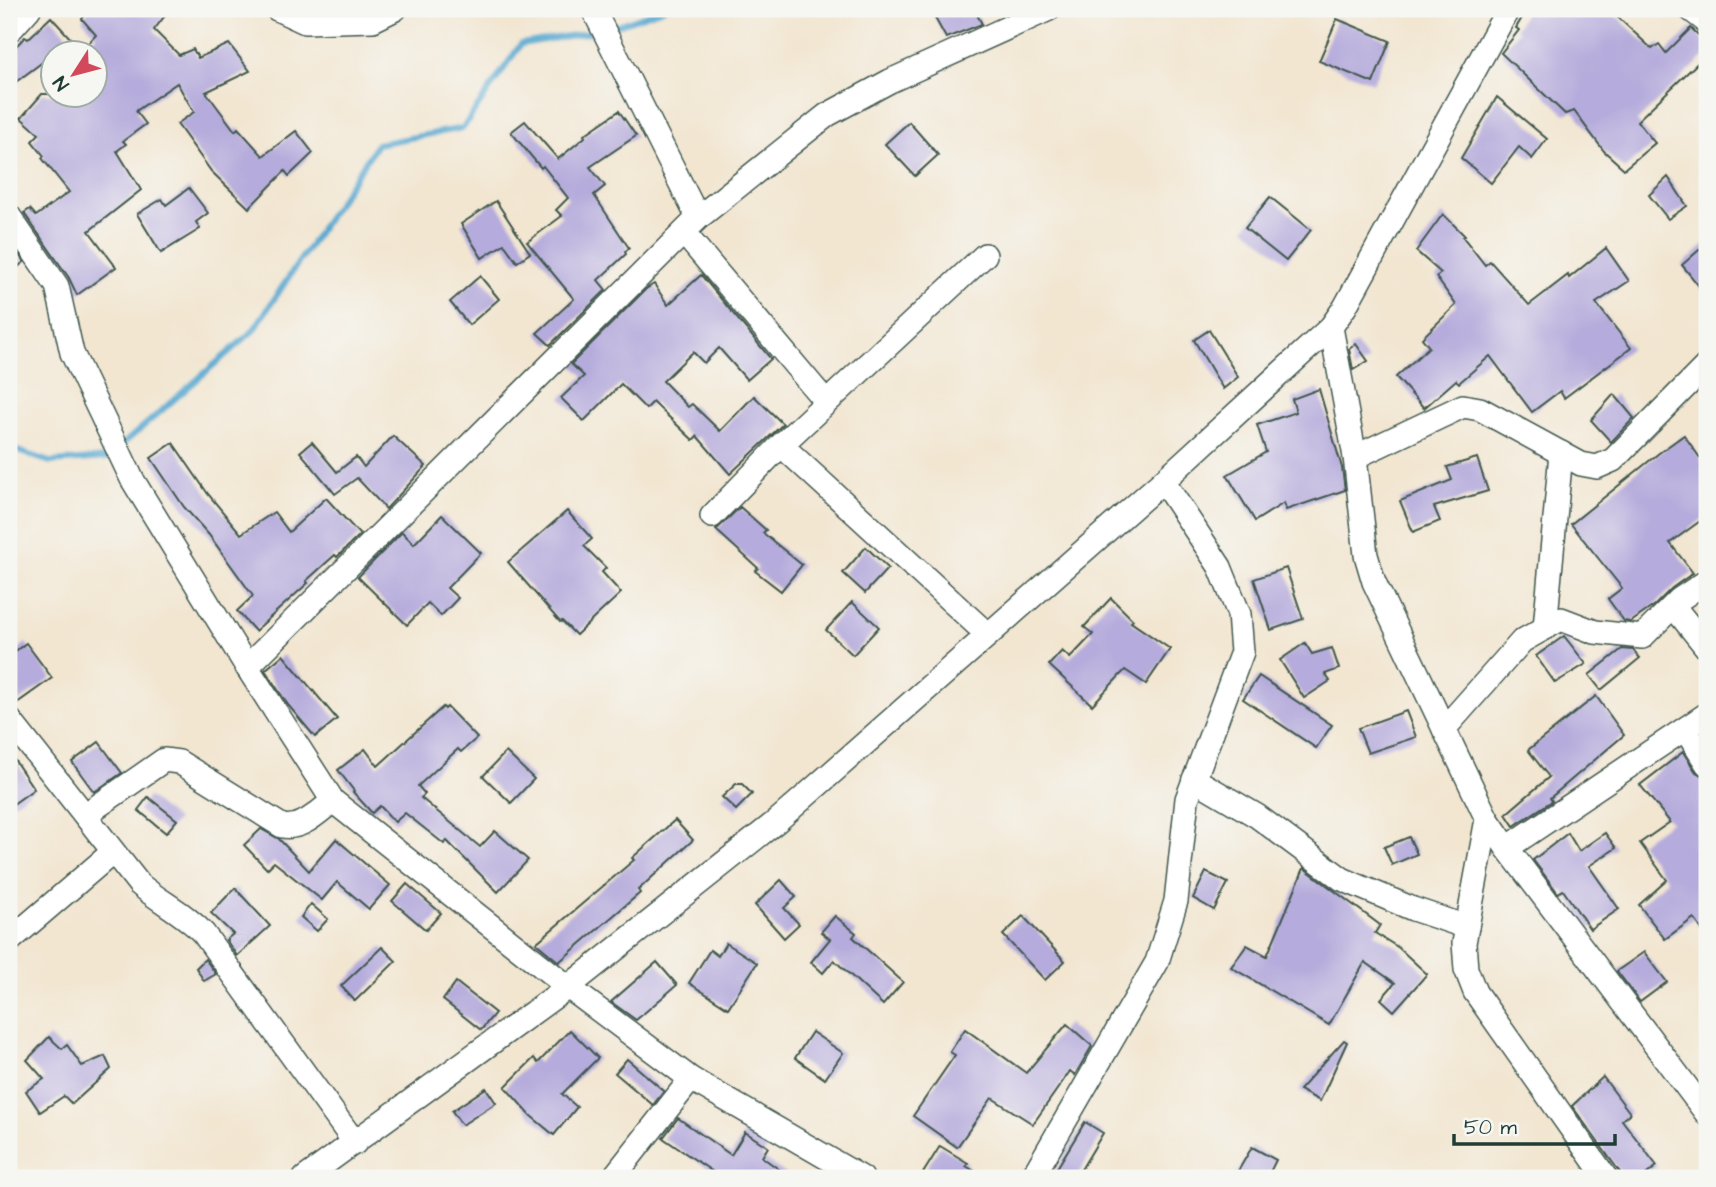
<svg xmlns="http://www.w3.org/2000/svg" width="1716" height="1187" font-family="'Architects Daughter',sans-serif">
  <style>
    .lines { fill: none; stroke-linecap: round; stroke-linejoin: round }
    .stream { stroke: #55a7d0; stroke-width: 6 }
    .building { fill: #b5abdc }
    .minor-casing { stroke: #3f564c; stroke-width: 26 }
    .minor { stroke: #fff; stroke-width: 23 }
  </style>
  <rect width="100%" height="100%" fill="#f6f6f2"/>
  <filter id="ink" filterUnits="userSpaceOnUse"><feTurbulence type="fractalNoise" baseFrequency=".0143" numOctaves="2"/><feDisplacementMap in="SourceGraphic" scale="14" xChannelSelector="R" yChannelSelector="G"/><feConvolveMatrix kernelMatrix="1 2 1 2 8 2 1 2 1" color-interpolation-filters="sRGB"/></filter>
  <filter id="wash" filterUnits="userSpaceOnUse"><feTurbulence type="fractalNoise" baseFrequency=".00686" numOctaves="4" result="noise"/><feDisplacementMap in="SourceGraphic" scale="28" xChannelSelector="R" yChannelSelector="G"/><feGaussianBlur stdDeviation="1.57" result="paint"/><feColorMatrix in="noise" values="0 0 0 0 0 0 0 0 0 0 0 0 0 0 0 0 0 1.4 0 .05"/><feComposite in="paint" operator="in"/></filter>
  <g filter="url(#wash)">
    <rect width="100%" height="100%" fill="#f2e6d1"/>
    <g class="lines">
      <g class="stream">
        <polyline points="609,28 663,9"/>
        <polyline points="9,448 50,462 107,458 253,331 377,144 463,128 521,44 598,31"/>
      </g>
    </g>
    <g id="blocks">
      <g class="building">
        <polygon points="90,9 170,9 154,30 179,55 193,49 198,58 229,44 250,71 206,92 235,131 238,128 263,156 296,131 313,153 289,176 285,171 249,208 211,171 177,124 194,112 177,83 136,111 146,124 123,141 126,144 117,151 141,190 89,231 116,267 77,295 69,278 24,213 30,209 36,216 69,192 42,158 44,156 32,141 39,134 21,118 42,94 94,94 94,52 80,52 96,35 82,19"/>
        <polygon points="930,9 974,9 982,24 946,38"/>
        <polygon points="1527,9 1609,9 1652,49 1659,44 1666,53 1691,28 1707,43 1707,54 1637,121 1655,143 1624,169 1604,151 1574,111 1565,114 1501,53 1519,30 1516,28"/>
        <polygon points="51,17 72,40 52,52 52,55 9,87 9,53 25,37 28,39"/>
        <polygon points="1337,19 1390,41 1373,83 1319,61"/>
        <polygon points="1497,97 1547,139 1532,159 1519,147 1491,183 1461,158"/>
        <polygon points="619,111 636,136 590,167 605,186 594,195 629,248 625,252 626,254 598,280 606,290 550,345 537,333 574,299 527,242 562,216 556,210 568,198 543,166 541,168 511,132 525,121 558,159 585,137 584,135"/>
        <polygon points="909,122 938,155 915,176 885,144"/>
        <polygon points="1668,177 1687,206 1668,219 1649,195"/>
        <polygon points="189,188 208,213 196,222 200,229 161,253 137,214 162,199 166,205"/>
        <polygon points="1270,197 1311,230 1286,261 1245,228"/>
        <polygon points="496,201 530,253 517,262 504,244 482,258 461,224"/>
        <polygon points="1443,214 1465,236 1463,237 1485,265 1490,261 1529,305 1568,275 1569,278 1606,248 1629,281 1596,303 1631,348 1564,398 1560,391 1532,412 1490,356 1459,383 1456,380 1424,408 1396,377 1429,347 1422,338 1456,305 1436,277 1441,273 1416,251"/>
        <polygon points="9,240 24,262 9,274"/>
        <polygon points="1707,243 1707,296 1682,265"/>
        <polygon points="701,275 771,359 747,380 719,348 704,363 693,352 663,381 688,407 692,404 720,431 754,396 783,424 730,474 697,436 693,440 653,402 646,409 621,384 584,421 561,398 584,376 571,364 646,289 654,284 668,305"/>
        <polygon points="480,276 499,299 469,325 450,302"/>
        <polygon points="1209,330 1238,377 1223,389 1194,340"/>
        <polygon points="1356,344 1368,361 1353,370 1349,349"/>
        <polygon points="1319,389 1342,468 1345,490 1286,510 1284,503 1255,521 1227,475 1266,452 1257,425 1296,412 1292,399"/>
        <polygon points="1614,394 1634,418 1611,442 1591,420"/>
        <polygon points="1684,435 1707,468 1707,516 1670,543 1693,573 1672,588 1655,605 1631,622 1624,621 1608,599 1622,588 1571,524 1659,453"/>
        <polygon points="393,436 426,466 386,509 357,478 335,494 300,452 312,442 337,472 356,457 364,467"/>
        <polygon points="173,443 208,494 241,534 274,512 289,532 326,498 360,535 337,557 335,555 306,581 308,583 255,631 237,611 253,596 209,535 184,507 151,458"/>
        <polygon points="1477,458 1488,491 1434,507 1440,521 1413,532 1400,501 1452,480 1447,467"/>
        <polygon points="740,507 766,530 763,533 802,565 781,591 755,571 758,568 716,530"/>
        <polygon points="567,511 592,539 584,546 606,568 602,572 621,593 576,635 562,621 560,622 508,562"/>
        <polygon points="442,515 481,553 447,588 458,598 441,616 428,603 407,625 358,577 402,532 414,544"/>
        <polygon points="866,547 888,568 865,593 843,573"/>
        <polygon points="1286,568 1303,619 1271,630 1254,579"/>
        <polygon points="1111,598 1133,620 1131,622 1170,649 1146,684 1125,670 1092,705 1049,665 1062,651 1070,658 1093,634 1084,627"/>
        <polygon points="852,602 879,627 853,655 826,630"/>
        <polygon points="1564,636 1586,664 1555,683 1536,656"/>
        <polygon points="26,643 52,678 17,703 9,691 9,656"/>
        <polygon points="1305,643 1312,654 1332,648 1339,669 1325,674 1330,681 1304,698 1280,660"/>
        <polygon points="1622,649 1633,650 1640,658 1601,690 1589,675"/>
        <polygon points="283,655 337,719 315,737 288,705 265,670"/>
        <polygon points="1259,676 1332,725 1316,748 1243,699"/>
        <polygon points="1596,696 1624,735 1550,798 1552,801 1514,826 1506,814 1549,777 1528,750"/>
        <polygon points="443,707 445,709 447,707 477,738 461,752 458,749 418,786 425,794 421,798 480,847 495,831 528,860 498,892 447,841 444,844 405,813 395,822 380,806 372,813 353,792 354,791 338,770 365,749 378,766"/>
        <polygon points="1406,711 1416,737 1368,753 1358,728"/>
        <polygon points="99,742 122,773 94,792 72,762"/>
        <polygon points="9,752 34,789 9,807"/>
        <polygon points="506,752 534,779 511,803 483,776"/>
        <polygon points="1683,752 1696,772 1707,778 1707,937 1694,918 1665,939 1639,905 1667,880 1640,843 1670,822 1640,785"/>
        <polygon points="736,784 742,784 752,794 736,810 722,797"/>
        <polygon points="148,797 177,820 166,833 138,810"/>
        <polygon points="675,820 693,840 638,890 640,893 559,962 536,943 634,860 632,858"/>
        <polygon points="261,829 279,839 309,871 336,839 390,885 369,909 337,882 322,900 274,862 267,869 244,845"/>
        <polygon points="1568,833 1579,851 1605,833 1616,848 1589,866 1619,909 1590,929 1563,890 1558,893 1533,860"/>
        <polygon points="1409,837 1417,854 1392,865 1384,847"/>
        <polygon points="1304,868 1380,925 1375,933 1399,948 1427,974 1394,1011 1381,999 1395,983 1365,962 1329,1025 1231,967 1247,945 1267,956"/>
        <polygon points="1206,872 1228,883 1214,910 1193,898"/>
        <polygon points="781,880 796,897 784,908 799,924 784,938 755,905"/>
        <polygon points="407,884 441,913 426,930 392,901"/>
        <polygon points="235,888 270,926 237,956 226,940 233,934 211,913"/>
        <polygon points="311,904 328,919 317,931 301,917"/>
        <polygon points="835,916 856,933 853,937 903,982 883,1005 834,960 823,973 811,962 830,939 821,932"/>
        <polygon points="1023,916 1065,961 1045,980 1003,935"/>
        <polygon points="726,943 757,963 728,1008 689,983 710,950 718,956"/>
        <polygon points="382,947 396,961 355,1001 341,986"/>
        <polygon points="1644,952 1667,982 1640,1002 1617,971"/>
        <polygon points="205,959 216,974 204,981 196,968"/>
        <polygon points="657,962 677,985 636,1020 611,1002"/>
        <polygon points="456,982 495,1013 481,1030 443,1000"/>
        <polygon points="1067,1024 1092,1046 1075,1075 1070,1071 1033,1124 992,1098 957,1147 913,1116 955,1055 950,1052 965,1029 1026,1073"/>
        <polygon points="570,1030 598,1058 562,1094 577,1107 554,1135 531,1116 505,1087 534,1058 538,1063"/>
        <polygon points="812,1032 843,1053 825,1079 795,1058"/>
        <polygon points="49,1037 62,1049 67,1045 82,1066 105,1056 111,1069 72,1104 64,1096 40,1112 26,1091 44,1079 27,1060"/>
        <polygon points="1344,1040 1347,1042 1320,1101 1299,1090"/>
        <polygon points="627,1059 664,1091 653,1105 615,1073"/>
        <polygon points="1603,1077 1630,1113 1622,1120 1657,1166 1642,1178 1624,1178 1572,1106"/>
        <polygon points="486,1088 496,1103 462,1125 452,1111"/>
        <polygon points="678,1118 731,1155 745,1132 768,1147 762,1157 791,1178 722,1178 663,1138"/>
        <polygon points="1085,1122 1103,1133 1076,1178 1051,1178"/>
        <polygon points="940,1146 968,1163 966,1166 986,1178 920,1178"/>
        <polygon points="1252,1147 1276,1160 1267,1178 1234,1178"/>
      </g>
    </g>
  </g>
  <g filter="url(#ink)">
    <use href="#blocks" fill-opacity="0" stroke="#3f564c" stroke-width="2"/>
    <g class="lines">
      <g class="minor-casing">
        <g id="minor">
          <polyline points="277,9 305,22 373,20 395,9"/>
          <polyline points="593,9 698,218"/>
          <polyline points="1690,9 1707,22"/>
          <polyline points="9,29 12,28 29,9"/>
          <polyline points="9,216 57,286 72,353 132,479 247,667 333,801 568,987 691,1079 862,1178"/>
          <polyline points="684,233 826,402"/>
          <polyline points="1331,327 1355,457 1366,555 1374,582 1487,819 1507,848 1707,1114"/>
          <polyline points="781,445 988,635"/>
          <polyline points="1355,457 1463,406 1480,409 1581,464 1597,467 1613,460 1707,365"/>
          <polyline points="712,516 781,445 985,255"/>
          <polyline points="1674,607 1707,648"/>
          <polyline points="1545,628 1561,453"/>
          <polyline points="247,667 698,218 827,115 890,81 1049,9"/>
          <path d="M9,719L139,884C160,902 186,914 204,934L355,1143"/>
          <polyline points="1444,729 1522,641 1561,619 1595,632 1642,637 1680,599 1707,581"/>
          <polyline points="1685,729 1707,764"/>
          <polyline points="1194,779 1257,816 1342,879 1413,909 1467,927"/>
          <path d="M85,815L164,760L179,762L282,826C302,830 318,812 333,801"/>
          <polyline points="1487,819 1464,943 1466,969 1475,992 1606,1178"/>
          <polyline points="1507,848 1707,714"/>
          <polyline points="9,941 113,852"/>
          <polyline points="305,1178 568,987 777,821 1163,481 1331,327 1345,307 1508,9"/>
          <polyline points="613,1178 691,1079"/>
          <polyline points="1032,1178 1157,962 1176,901 1187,799 1242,652 1239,614 1220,567 1163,481"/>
        </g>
      </g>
      <use href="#minor" class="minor"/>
    </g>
  </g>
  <rect width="1716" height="1187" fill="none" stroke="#f6f6f2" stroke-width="35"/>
  <g transform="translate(74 74) rotate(234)"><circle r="33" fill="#f6f6f2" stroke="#a0aca6" stroke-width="2"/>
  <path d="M0-5L12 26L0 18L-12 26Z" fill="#d1495b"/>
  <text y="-10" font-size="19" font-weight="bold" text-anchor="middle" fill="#1f3d34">N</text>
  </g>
  <path d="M1454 1134v10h161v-10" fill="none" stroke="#1f3d34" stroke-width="3.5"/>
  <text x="1464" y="1134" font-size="21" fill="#1f3d34" stroke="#f6f6f2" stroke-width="5" paint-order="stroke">50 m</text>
</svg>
